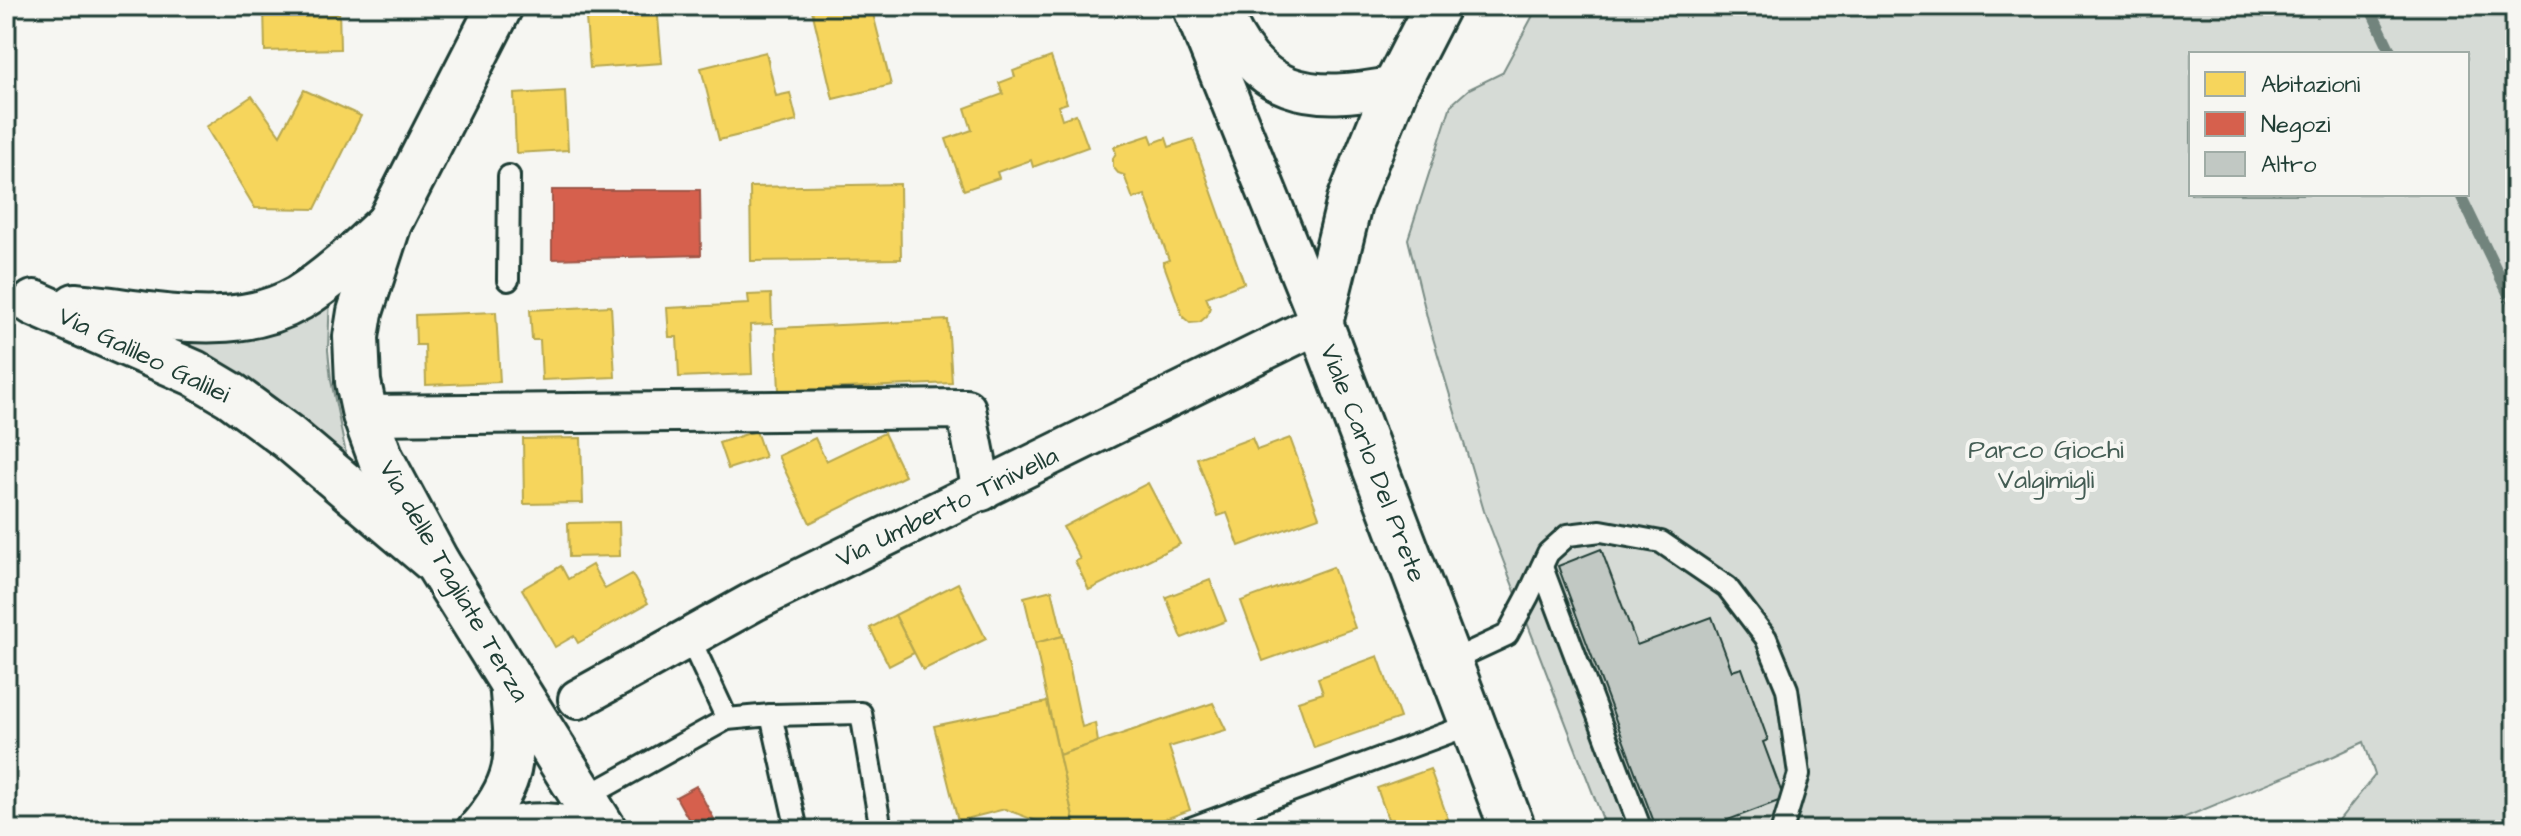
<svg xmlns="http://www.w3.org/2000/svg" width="2521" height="836" font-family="'Architects Daughter',sans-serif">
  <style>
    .green { fill: #d6dbd6; stroke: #7a8c85; stroke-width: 2; fill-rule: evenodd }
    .homes { fill: #f6d55c; stroke: #b6a750; stroke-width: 2 }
    .shops { fill: #d6604d; stroke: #9f5646; stroke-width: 2 }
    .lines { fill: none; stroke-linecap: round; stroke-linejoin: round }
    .stream { stroke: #72847d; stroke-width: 11 }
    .building { fill: #c1c8c3; stroke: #1f3d34; stroke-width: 2 }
    .lane-casing { stroke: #1f3d34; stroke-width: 26 }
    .street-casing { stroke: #1f3d34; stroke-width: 44 }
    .secondary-casing { stroke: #1f3d34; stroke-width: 50 }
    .primary-casing { stroke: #1f3d34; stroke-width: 50 }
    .lane { stroke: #f6f6f2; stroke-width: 20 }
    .street { stroke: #f6f6f2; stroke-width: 38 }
    .secondary { stroke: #f6f6f2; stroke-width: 44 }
    .primary { stroke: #f6f6f2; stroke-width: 44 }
    .labels { text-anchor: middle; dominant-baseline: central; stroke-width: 8; stroke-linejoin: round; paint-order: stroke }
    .street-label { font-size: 26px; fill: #1f3d34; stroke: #f6f6f2 }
    .park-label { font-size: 26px; fill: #445d54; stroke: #f6f6f2 }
  </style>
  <rect width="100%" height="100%" fill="#f6f6f2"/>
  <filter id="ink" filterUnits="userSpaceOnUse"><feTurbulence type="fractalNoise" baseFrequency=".0125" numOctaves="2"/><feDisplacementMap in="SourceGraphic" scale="16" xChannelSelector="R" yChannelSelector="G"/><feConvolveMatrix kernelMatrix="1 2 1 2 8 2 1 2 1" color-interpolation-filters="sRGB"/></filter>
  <g filter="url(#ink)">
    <g class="green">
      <path d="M1538,6H2515V830H2331L2375,775L2364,742L2334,756L2154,830H1607L1484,511L1428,321L1408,239L1451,105L1469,89L1502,73ZM2191,54H2467V194H2191Z"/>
      <polygon points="330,294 328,350 331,380 346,454 276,401 182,350 182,339"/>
    </g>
    <g class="homes">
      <polygon points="264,6 339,6 340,49 265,51"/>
      <polygon points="585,6 657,6 662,63 590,68"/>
      <polygon points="811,6 871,6 891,85 833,99"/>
      <polygon points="766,52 776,96 790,93 797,121 719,140 701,68"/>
      <polygon points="1051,57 1067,103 1058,106 1062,119 1076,114 1088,147 1033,167 1031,160 997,172 999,178 964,190 946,139 972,130 965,108 1003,94 999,83 1015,77 1013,71"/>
      <polygon points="304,90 361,116 315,209 255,208 206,127 252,96 280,135"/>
      <polygon points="565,91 568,150 516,153 514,94"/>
      <polygon points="1150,135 1153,143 1166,138 1169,147 1193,139 1244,283 1206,297 1210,307 1207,316 1200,322 1190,323 1183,317 1163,262 1169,260 1145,195 1133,199 1124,175 1118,173 1113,167 1113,158 1116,153 1114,147"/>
      <polygon points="900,184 901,259 751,261 750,187"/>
      <polygon points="771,294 772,324 750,325 752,374 679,377 677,337 669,337 667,308 749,304 748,295"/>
      <polygon points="611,306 615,377 542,380 540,340 532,340 530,310"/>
      <polygon points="496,312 500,382 426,385 425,345 416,345 415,315"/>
      <polygon points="948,320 952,383 779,391 776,328"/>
      <polygon points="756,431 765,457 728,469 719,443"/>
      <polygon points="884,433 905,476 810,523 778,456 815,438 826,461"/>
      <polygon points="581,438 583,503 524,504 523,439"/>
      <polygon points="1252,438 1257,450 1290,438 1319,517 1239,546 1227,513 1218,516 1197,458"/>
      <polygon points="1148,483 1180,544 1089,590 1075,561 1080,559 1063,527"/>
      <polygon points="619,522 620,556 569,557 568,523"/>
      <polygon points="592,565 605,589 632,574 648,603 578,643 574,636 555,647 522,589 561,566 568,579"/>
      <polygon points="1333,567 1355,628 1263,661 1241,601"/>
      <polygon points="1210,580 1226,621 1182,638 1166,597"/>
      <polygon points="958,583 986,639 923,670 895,615"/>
      <polygon points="1052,590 1063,636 1035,643 1024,597"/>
      <polygon points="895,615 914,653 889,666 870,628"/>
      <polygon points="1063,636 1082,727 1095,723 1098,742 1059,755 1035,643"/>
      <polygon points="1378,656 1400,718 1314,748 1298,701 1323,693 1318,678"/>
      <polygon points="1047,702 1076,830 1060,830 1005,809 958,821 934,726"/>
      <polygon points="1213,703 1226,730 1169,747 1190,810 1135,830 1076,830 1059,755"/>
      <polygon points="1430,769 1452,830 1392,830 1377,788"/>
    </g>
    <g class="shops">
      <polygon points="552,190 700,190 701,255 552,259"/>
      <polygon points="696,786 720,830 670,830 689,820 676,797"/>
    </g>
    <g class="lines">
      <g class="stream">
        <polyline points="2369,6 2392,54"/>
        <polyline points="2460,194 2515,308"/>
      </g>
    </g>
    <polygon class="building" points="1601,549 1637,645 1712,617 1732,671 1742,668 1768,740 1763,742 1784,799 1712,826 1714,830 1657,830 1558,566"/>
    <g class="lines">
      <g class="lane-casing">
        <g id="lane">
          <polyline points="508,280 509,176"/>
          <polyline points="1542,567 1641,830"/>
          <polyline points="689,637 727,719"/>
          <polyline points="1449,662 1507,635 1528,596 1548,553 1568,535 1601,531 1661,542 1727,587 1766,638 1787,689 1799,774 1782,830"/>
          <polyline points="771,715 861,713 881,830"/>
          <polyline points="583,799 727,719 771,715 797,830"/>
          <polyline points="1186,830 1472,724"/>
        </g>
      </g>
      <g class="street-casing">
        <g id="street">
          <path d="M1220,6C1255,97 1309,103 1396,86"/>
          <polyline points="365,415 966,409 982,491"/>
          <polyline points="578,699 755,601 1320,323 1192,6"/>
          <path d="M476,830C525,774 514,750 509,681"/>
          <path d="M499,830C533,819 560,823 594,830"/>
        </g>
      </g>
      <g class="secondary-casing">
        <g id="secondary">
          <polyline points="34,303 194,373 231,395 288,437 437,563"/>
          <path d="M75,306C147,312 232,337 299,298C332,278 361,249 389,223"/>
        </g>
      </g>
      <g class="primary-casing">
        <g id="primary">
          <polyline points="500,6 389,223 360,312 356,337 358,382 365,415 381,459 437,563 604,830"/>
          <polyline points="1437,6 1396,86 1350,200 1320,323 1513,830"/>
        </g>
      </g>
      <use href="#lane" class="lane"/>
      <use href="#street" class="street"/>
      <use href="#secondary" class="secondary"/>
      <use href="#primary" class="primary"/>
    </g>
  </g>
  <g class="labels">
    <g class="street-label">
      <text transform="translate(144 355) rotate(26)">Via Galileo Galilei</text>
      <text transform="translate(1373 463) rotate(69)">Viale Carlo Del Prete</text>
      <text transform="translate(947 507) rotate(-26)">Via Umberto Tinivella</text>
      <text transform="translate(454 581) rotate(60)">Via delle Tagliate Terza</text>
    </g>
    <g class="park-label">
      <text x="2046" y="450">Parco Giochi<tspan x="2046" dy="30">Valgimigli</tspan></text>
    </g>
  </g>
  <rect width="2521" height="836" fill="none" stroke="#f6f6f2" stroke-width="32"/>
  <rect x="16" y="16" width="2489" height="804" fill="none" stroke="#1f3d34" stroke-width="3" filter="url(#ink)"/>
  <rect x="2189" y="52" width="280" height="144" fill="#f6f6f2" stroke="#a0aca6" stroke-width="2"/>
  <rect x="2205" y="72" width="40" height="24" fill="#f6d55c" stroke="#a0aca6" stroke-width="2"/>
  <text x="2261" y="92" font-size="24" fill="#1f3d34">Abitazioni</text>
  <rect x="2205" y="112" width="40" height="24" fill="#d6604d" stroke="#a0aca6" stroke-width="2"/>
  <text x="2261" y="132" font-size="24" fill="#1f3d34">Negozi</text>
  <rect x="2205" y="152" width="40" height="24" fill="#c1c8c3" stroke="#a0aca6" stroke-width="2"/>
  <text x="2261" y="172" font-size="24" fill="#1f3d34">Altro</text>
</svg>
